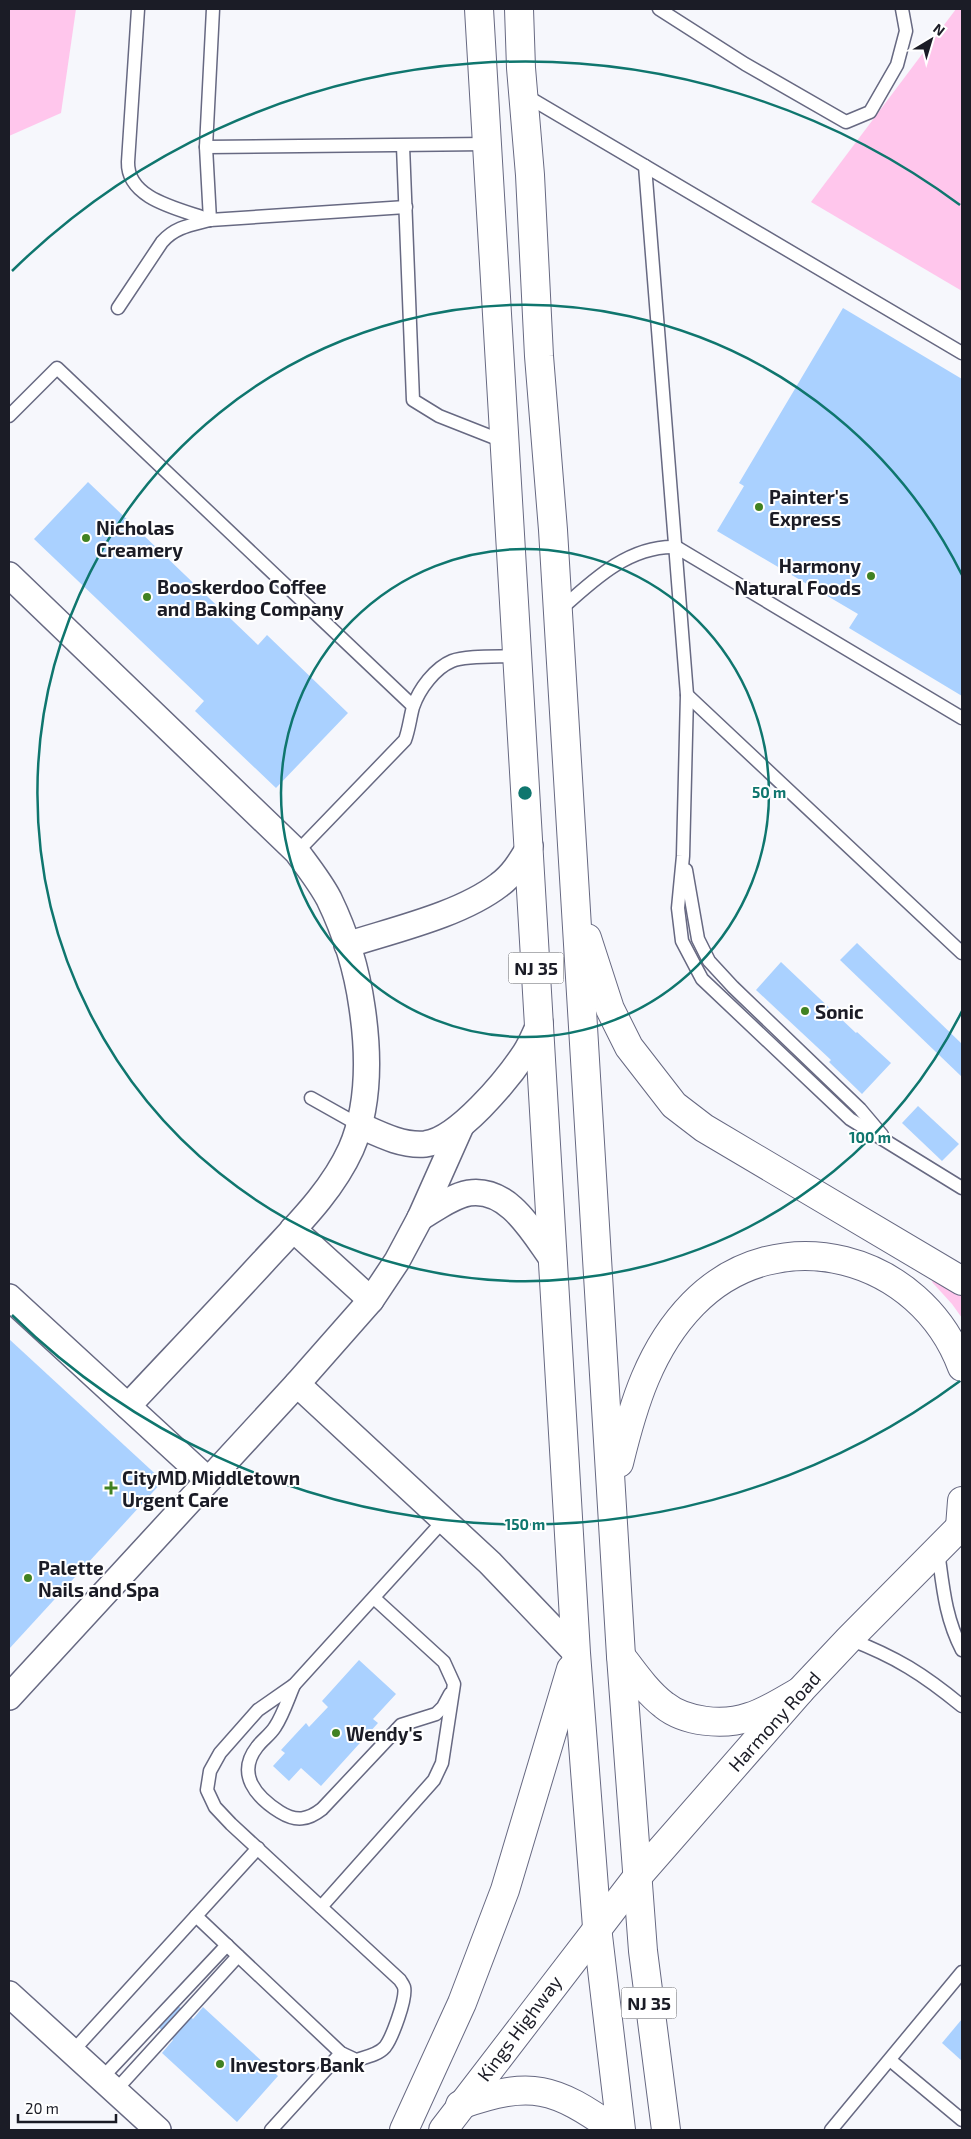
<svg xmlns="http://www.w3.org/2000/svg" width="971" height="2139" font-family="'Exo 2',sans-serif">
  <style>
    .green { fill: #ffc6ec }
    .building { fill: #aad1ff }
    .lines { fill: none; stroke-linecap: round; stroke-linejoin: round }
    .service-casing { stroke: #676982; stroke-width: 15 }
    .minor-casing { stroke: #676982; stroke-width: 28 }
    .tertiary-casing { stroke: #676982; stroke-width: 30 }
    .trunk-casing { stroke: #676982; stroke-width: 30 }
    .service { stroke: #fff; stroke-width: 12 }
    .minor { stroke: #fff; stroke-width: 25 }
    .tertiary { stroke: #fff; stroke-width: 28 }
    .trunk { stroke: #fff; stroke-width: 28 }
    .ring { fill: none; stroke: #0f766e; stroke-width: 2.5 }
    .poi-dot { fill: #418222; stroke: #fff; stroke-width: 2 }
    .labels { text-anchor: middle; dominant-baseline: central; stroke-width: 4; stroke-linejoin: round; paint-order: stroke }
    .shield { fill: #fff; stroke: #5f6067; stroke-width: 1 }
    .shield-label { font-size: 18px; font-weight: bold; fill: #1b1c26 }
    .poi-label { font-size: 19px; font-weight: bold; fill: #1b1c26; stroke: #fff; text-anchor: start }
    .street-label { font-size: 19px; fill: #1b1c26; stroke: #fff }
    .centre { fill: #0f766e; stroke: #fff; stroke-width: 2.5 }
    .ring-label { font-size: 15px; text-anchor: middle; font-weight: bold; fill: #0f766e; stroke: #fff; stroke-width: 4; stroke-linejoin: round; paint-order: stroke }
  </style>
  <rect width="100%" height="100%" fill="#f6f7fc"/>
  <g class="green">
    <polygon points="9,9 76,9 61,113 9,136"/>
    <polygon points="956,9 962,9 962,291 811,202"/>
    <polygon points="935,1277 962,1293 962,1318 952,1304 932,1282"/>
  </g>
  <g class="building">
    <polygon points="843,308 962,379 962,696 849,628 858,614 717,531 744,486 739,483"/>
    <polygon points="88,482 258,645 267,635 348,713 276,788 195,711 204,701 34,539"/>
    <polygon points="857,943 962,1044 962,1077 840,960"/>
    <polygon points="781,962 856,1033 857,1032 891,1063 862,1094 829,1062 831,1060 756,990"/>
    <polygon points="918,1106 959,1144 942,1161 902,1123"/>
    <polygon points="9,1339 163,1481 9,1649"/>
    <polygon points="359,1660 396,1694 373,1719 378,1723 321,1786 301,1768 289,1781 273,1766 285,1753 281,1750 306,1723 309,1727 328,1707 322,1701"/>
    <polygon points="174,2002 193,2019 203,2007 278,2076 237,2122 162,2053 173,2040 154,2023"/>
    <polygon points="962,2019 962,2061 942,2043"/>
  </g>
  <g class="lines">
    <g class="service-casing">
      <g id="service">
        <path d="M138,9L128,162C127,200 181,209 210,220"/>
        <polyline points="659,9 745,64 846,122 870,112 897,65 906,31 902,9"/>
        <polyline points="523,94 962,353"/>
        <polyline points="403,146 413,400 439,416 505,442"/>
        <polyline points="206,147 487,144"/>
        <polyline points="645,166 687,695 683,856 678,908 682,941 702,979 850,1119 962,1188"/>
        <polyline points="210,220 206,147 213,9"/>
        <path d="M118,308L162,242C175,227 191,225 210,220L406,207"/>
        <polyline points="9,416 57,368 413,706"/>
        <path d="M560,610C592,581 629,545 676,547L962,718"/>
        <polyline points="687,695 962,953"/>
        <path d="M297,852L405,740C409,729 410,718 413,707C419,689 435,668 452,661C466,655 501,657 517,656"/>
        <polyline points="686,870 698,939 709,961 733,987 860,1109 882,1135"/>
        <polyline points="311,1098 359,1125"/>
        <path d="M938,1551C943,1587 945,1617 962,1650"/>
        <path d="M849,1639C896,1657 923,1674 962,1706"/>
        <path d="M294,1685C288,1699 283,1715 275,1727C270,1735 262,1740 257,1747C236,1774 256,1797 280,1812C296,1822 308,1820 322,1809L401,1725L436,1714L443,1707L450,1694"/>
        <polyline points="321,1907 434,1780 442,1763 454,1684 444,1662 374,1598"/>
        <path d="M196,1916L341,2053L356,2060C366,2057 378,2055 385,2047C392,2038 407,1998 404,1987C403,1984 401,1982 400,1980L231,1824L215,1807L207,1790L210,1771L220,1753L258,1710L294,1685L444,1520"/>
        <polyline points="72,2052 258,1848"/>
        <polyline points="890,2060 962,2120"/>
        <polyline points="101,2079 227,1945"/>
        <polyline points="115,2091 238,1956"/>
        <polyline points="271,2130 341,2053"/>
        <polyline points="831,2130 962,1972"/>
      </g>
    </g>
    <g class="minor-casing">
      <g id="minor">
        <path d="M9,575L297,852C308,867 320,882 329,899C345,932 357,971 362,1007C369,1054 370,1105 351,1149C331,1193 295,1227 263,1262C218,1311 173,1358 128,1406"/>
        <path d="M347,945C393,930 460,915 499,885C513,875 521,861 530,846"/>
        <path d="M359,1125C379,1134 402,1146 425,1144C458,1140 507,1080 525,1053C531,1044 535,1033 540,1023"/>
        <path d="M420,1218C435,1209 452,1196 469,1193C509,1187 533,1233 553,1260"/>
        <polyline points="293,1229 371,1300"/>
        <polyline points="9,1297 208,1480"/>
        <polyline points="297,1384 490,1563 576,1653"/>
        <polyline points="9,1697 297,1384 371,1300 397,1261 420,1218 461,1126"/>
        <polyline points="9,1994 158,2130"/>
      </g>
    </g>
    <g class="tertiary-casing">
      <polyline id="tertiary" points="443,2130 638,1876 800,1691 849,1639 962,1525"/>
    </g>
    <g class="trunk-casing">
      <g id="trunk">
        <polyline points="479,9 576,1653 597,1927 621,2130"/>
        <polyline points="519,9 521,68 530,175 539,356 553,530 621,1656 643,1951 666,2130"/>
        <polyline points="587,938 610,1009 629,1047 674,1105 704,1128 962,1281"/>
        <path d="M619,1463C633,1405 650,1348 693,1304C779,1216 921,1256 962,1367"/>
        <polyline points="960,1527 962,1501"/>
        <path d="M621,1656C634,1673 647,1692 664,1705C685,1722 723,1726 749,1717C766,1712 784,1700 800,1691"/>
        <path d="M460,2105C532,2080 554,2087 615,2130"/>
        <polyline points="404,2130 462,2003 505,1890 571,1669"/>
      </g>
    </g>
    <use href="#service" class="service"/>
    <use href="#minor" class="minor"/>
    <use href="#tertiary" class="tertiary"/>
    <use href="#trunk" class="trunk"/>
  </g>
  <g class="ring">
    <circle cx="525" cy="793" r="244"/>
    <path d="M962 1011A488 488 0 1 1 962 575"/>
    <path d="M960 1381A732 732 0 0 1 12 1315M12 271A732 732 0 0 1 960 205"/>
  </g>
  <g class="poi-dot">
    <circle cx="759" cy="507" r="5"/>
    <circle cx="86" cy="538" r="5"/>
    <circle cx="871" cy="576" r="5"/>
    <circle cx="147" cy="597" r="5"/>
    <circle cx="805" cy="1011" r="5"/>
    <path d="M108.5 1480.5h5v5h5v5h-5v5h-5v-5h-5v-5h5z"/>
    <circle cx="28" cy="1578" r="5"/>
    <circle cx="336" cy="1733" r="5"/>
    <circle cx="220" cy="2064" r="5"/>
  </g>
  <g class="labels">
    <g class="shield">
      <rect x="508.5" y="952.5" width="55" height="31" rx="4"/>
      <rect x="621.5" y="1987.5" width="55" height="31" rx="4"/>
    </g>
    <g class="shield-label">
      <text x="536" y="968">NJ 35</text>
      <text x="649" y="2003">NJ 35</text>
    </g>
    <g class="poi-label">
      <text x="769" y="496">Painter's<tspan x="769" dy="22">Express</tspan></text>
      <text x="96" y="527">Nicholas<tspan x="96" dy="22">Creamery</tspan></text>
      <text x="861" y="565" text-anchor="end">Harmony<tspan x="861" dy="22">Natural Foods</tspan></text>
      <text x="157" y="586">Booskerdoo Coffee<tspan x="157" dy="22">and Baking Company</tspan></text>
      <text x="815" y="1011">Sonic</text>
      <text x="122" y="1477">CityMD Middletown<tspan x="122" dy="22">Urgent Care</tspan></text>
      <text x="38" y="1567">Palette<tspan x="38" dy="22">Nails and Spa</tspan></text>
      <text x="346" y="1733">Wendy's</text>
      <text x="230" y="2064">Investors Bank</text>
    </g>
    <g class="street-label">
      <text transform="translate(774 1721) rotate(-48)">Harmony Road</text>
      <text transform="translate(519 2028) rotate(-53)">Kings Highway</text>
    </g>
  </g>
  <circle cx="525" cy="793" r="8" class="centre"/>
  <g class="ring-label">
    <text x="769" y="798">50 m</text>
    <text x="870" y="1143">100 m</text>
    <text x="525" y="1530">150 m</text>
  </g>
  <rect width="971" height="2139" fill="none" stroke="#1b1c26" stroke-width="20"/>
  <g transform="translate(931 40) rotate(38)" stroke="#ffffff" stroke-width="4" paint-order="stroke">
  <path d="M0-4L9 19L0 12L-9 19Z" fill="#1b1c26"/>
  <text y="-8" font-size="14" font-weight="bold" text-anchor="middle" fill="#1b1c26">N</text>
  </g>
  <path d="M18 2114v8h98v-8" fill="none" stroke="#1b1c26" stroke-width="2.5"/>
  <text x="25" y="2114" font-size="15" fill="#1b1c26" stroke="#ffffff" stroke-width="4" paint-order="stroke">20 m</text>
</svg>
